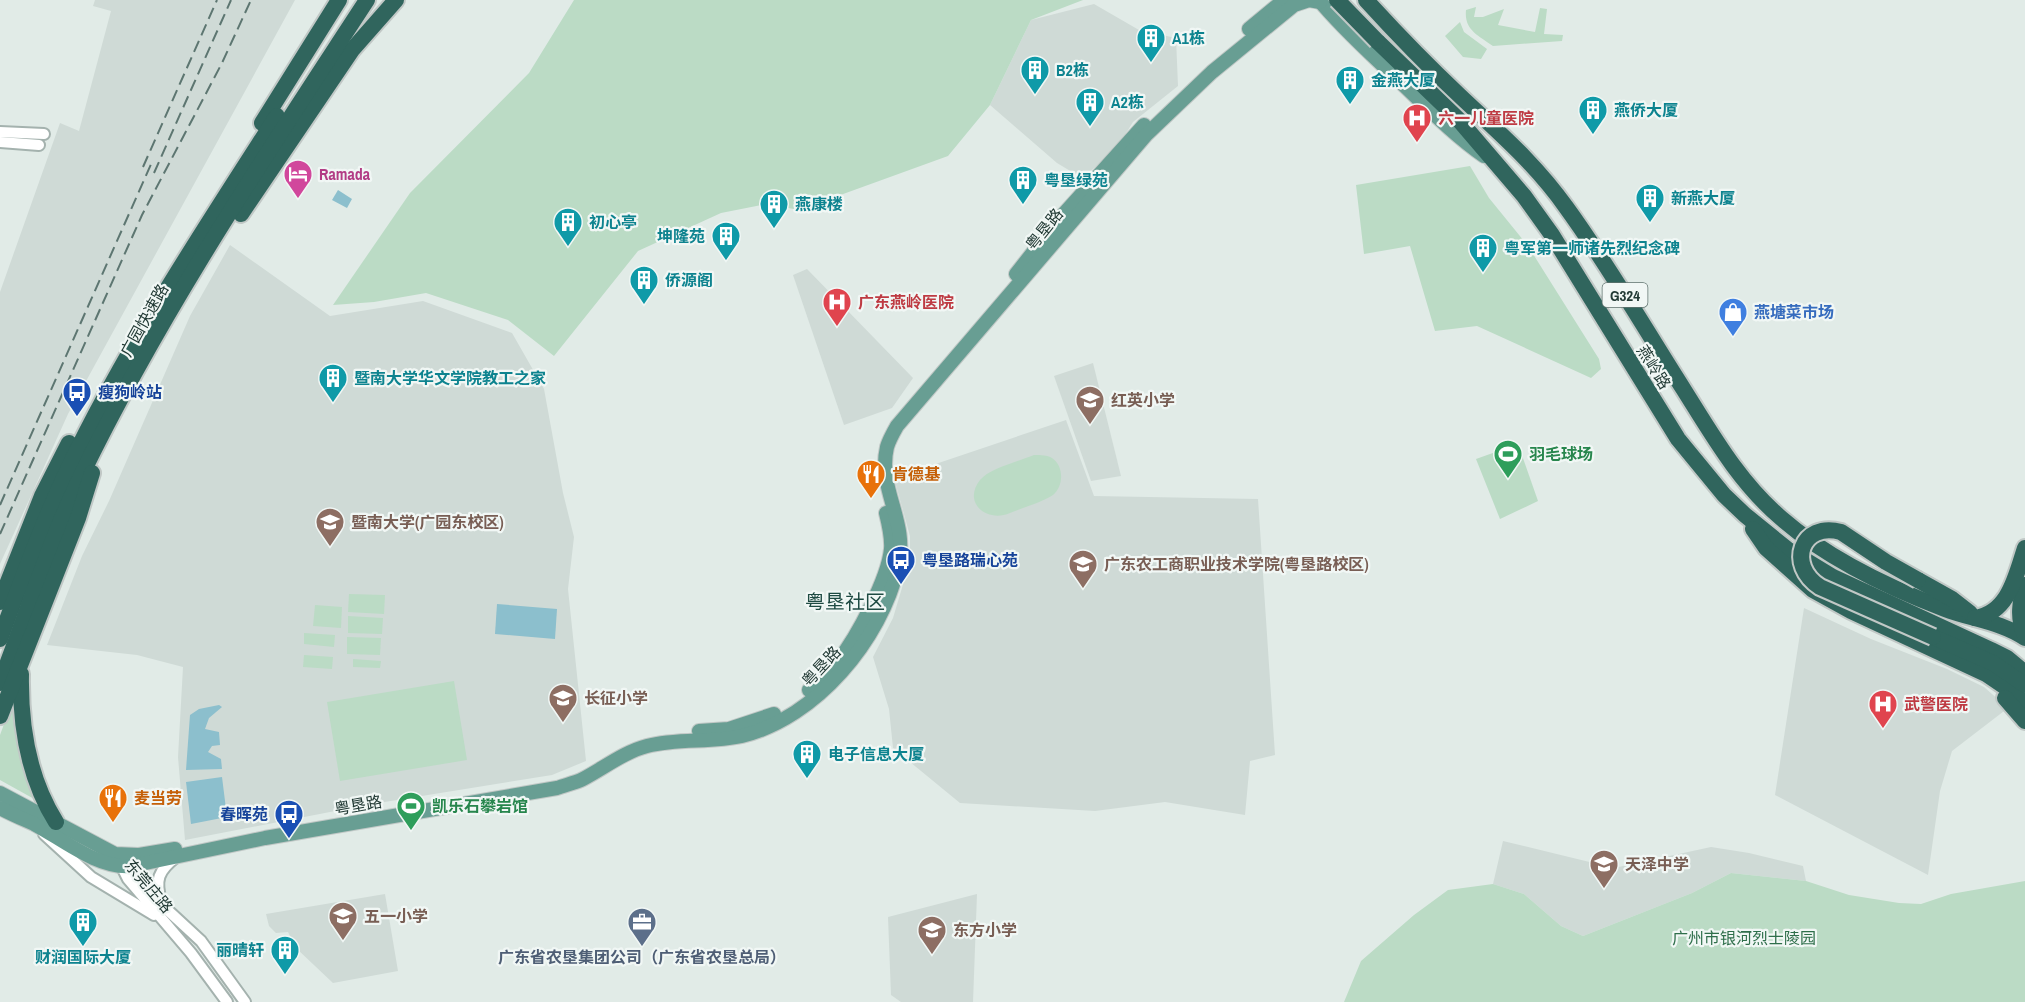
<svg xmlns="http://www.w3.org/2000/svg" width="2025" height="1002" font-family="'Archivo Narrow','Noto Sans SC',sans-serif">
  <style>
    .built { fill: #cfdad6 }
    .green { fill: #bbdbc5 }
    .water { fill: #8cbfcd }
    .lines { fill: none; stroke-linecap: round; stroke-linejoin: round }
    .minor-casing { stroke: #a4b2ae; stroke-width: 14 }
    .major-casing { stroke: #c1c8c6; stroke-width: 16 }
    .highway-casing { stroke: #c1c8c6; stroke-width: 20 }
    .minor { stroke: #fff; stroke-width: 10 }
    .major { stroke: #689e93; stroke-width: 14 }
    .highway { stroke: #30655d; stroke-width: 16 }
    .rail { stroke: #5d7671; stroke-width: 2; stroke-dasharray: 12 6; stroke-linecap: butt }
    .highway-bridge-casing { stroke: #c1c8c6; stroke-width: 20; stroke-linecap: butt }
    .highway-bridge { stroke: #30655d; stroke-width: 16 }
    .labels { text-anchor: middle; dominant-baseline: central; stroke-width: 4.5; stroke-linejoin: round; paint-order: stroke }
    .shield { fill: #f1f7f5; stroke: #60736f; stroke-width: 1.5 }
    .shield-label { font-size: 15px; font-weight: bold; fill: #223a35 }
    .culture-label { font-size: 16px; font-weight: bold; fill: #0d838f; stroke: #f1f7f5; text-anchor: start }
    .health-label { font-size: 16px; font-weight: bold; fill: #be3a42; stroke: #f1f7f5; text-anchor: start }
    .hotel-label { font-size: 16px; font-weight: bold; fill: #b23c85; stroke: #f1f7f5; text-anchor: start }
    .street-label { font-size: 16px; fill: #223a35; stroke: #f1f7f5 }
    .shop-label { font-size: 16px; font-weight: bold; fill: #366cbe; stroke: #f1f7f5; text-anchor: start }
    .transit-label { font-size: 16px; font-weight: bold; fill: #164399; stroke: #f1f7f5; text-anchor: start }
    .education-label { font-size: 16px; font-weight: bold; fill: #785e54; stroke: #f1f7f5; text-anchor: start }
    .leisure-label { font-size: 16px; font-weight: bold; fill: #27864d; stroke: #f1f7f5; text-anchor: start }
    .food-label { font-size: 16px; font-weight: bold; fill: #c56008; stroke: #f1f7f5; text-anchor: start }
    .park-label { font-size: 16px; fill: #2f6f4b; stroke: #f1f7f5 }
    .service-label { font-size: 16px; font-weight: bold; fill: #4e5e75; stroke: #f1f7f5 }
    .quarter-label { font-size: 20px; fill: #1f4b43; stroke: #f1f7f5 }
  </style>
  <rect width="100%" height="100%" fill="#e1ebe7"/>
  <g class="built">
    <polygon points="95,0 295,0 68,414 0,564 0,292 60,123 79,131 111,11 93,6"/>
    <polygon points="1094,4 1139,30 1176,38 1178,86 1133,122 1115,151 1082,178 1057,163 990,105 1031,20"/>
    <polygon points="230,245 330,316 423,301 512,333 544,389 563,493 574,537 568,589 586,761 552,775 366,805 185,840 178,757 183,667 137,655 47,645 82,556 109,501 190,316"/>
    <polygon points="807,269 913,378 892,408 844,425 793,275"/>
    <polygon points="1093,363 1121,476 1091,481 1054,376"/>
    <polygon points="1066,420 1094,496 1258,499 1275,755 1250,761 1245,815 1165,802 1095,811 960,803 893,748 889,709 873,657 893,618 910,561 910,536 894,478"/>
    <polygon points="1804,608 1871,639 1947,669 1984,687 2008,708 1952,751 1940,791 1928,875 1775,795"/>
    <polygon points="1503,841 1614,868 1711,847 1749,853 1803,866 1806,881 1731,873 1692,893 1583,936 1561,926 1524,894 1493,884"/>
    <polygon points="385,894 398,971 333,983 296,948 288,932 276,933 269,926 266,914"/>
    <polygon points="977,894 973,1002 901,1002 891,995 888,917"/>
  </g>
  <g class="green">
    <polygon points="574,0 1083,0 1031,20 990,105 948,156 799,210 767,204 721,213 638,251 554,356 508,320 426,293 374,302 333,305 410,193 529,73"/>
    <path d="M1476,7L1474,17H1483L1504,9L1498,25L1535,32L1540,8L1547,9L1544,34L1563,35L1562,41L1493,46C1478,35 1464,30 1466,10Z"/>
    <polygon points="1460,22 1464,32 1487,49 1481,59 1463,57 1445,36"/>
    <polygon points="1470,166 1489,198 1528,246 1599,359 1601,369 1591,378 1477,326 1435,331 1410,246 1364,254 1356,185"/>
    <polygon points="1518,444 1538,501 1500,519 1476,459"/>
    <path d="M1034,455C1041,455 1047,455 1052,458C1064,466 1064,486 1053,495C1043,502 1022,508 1010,513C987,523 962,503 980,480C990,468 1020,461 1034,455Z"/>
    <polygon points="349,594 385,595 384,614 348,612"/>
    <polygon points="315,605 342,607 341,628 313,626"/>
    <polygon points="348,616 383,618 382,634 348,633"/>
    <polygon points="304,633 335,635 334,647 304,644"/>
    <polygon points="347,637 381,638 380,655 347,654"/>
    <polygon points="304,655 333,657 332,669 303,667"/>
    <polygon points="353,659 381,661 380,668 353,667"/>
    <polygon points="454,681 467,760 340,781 327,702"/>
    <polygon points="13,700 18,743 24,772 36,800 0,780 0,735"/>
    <polygon points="1731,873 1806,881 1849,895 1899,903 1921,904 1951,894 2025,881 2025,1002 1344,1002 1361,961 1414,915 1448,890 1493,884 1524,894 1561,926 1583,936 1692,893"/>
  </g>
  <g class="water">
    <polygon points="338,190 352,199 347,208 332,200"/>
    <polygon points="497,604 557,609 555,639 495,634"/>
    <polygon points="219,705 222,707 209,718 205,729 219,732 220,745 212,746 208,752 221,759 222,769 186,770 190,715 199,709"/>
    <polygon points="222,777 227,817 191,824 186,782"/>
  </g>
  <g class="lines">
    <g class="minor-casing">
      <g id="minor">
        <polyline points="0,132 44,134"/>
        <polyline points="0,142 39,145"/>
        <polyline points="44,834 91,877 154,915"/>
        <polyline points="123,858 122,867 128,879 191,953 227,1002"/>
        <polyline points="128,862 162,905 201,941 245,1002"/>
        <path d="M161,901C155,880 158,871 176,857"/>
      </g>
    </g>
    <g class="major-casing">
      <g id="major">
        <path d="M1319,0C1342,28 1368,51 1394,76C1423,103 1451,133 1484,156"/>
        <polyline points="1249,29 1284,0"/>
        <polyline points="1016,274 1061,217 1144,125"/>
        <path d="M809,690C820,681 830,672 838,661C857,637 888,579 891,549C892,537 889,525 886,513"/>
        <polyline points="699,731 729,729 774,714"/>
        <polyline points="0,793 115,854 139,855 175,849"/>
        <path d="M0,808C11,814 23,819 34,824C62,839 98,869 131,866L265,838L557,788C565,785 575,783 583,779C604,768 624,752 647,746C678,738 711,743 742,736C816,718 881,640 898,567C909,520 877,490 887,447C889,440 893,433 897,426L1146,135L1212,72L1294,5L1309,0L1320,2"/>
      </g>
    </g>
    <g class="highway-casing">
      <g id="highway">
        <path d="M1366,0C1396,33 1426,64 1459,95C1499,133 1534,162 1566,207C1609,266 1645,329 1684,390C1713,436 1739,482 1781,518C1828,559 1887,587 1945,609C1971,619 2002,622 2025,638"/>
        <polyline points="1377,41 1459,120 1524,196 1552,235 1678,439 1724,495 1745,515 1787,549 1833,577 1991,650 2007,658 2025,673"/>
        <polyline points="262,123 339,0"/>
        <polyline points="241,214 352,50 396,0"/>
        <polyline points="1753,529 1766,548 1813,590 1851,611 1986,674 2011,691 2025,704"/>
        <polyline points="1918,580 1952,599 1970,613"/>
        <path d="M2025,585C2020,601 2017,618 2025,635"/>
        <polyline points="0,602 42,496 69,443"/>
        <path d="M1975,618C2009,613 2016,575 2025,548"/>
        <polyline points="1933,637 1993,663 2025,685"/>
        <path d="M0,639C21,582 42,524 68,469C127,346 203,231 277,116"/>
        <path d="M21,674C20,725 29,779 56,822"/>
        <path d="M0,683C27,614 49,542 81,476C162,309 266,155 367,0"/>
        <polyline points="2005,698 2025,721"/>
        <polyline points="0,716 78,518 92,473"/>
      </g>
    </g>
    <use href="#minor" class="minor"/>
    <use href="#major" class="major"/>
    <use href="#highway" class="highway"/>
    <g class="rail">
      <polyline points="143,167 217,0"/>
      <polyline points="154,173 231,0"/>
      <polyline points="0,505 152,162"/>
      <polyline points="0,534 142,215 222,63 251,0"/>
    </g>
    <g class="highway-bridge-casing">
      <g id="highway-bridge">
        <polyline points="1337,0 1377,41"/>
        <path d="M1918,580L1886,562L1841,532C1801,521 1786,565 1820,587L1933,637"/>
      </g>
    </g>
    <use href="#highway-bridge" class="highway-bridge"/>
  </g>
  <defs>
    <g id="building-pin" transform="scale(1.5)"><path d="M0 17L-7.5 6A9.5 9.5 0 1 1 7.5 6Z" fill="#0f9aa8" stroke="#f1f7f5"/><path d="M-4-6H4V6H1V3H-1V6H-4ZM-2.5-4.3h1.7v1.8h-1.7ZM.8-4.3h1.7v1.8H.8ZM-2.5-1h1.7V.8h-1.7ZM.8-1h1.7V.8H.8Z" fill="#fff"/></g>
    <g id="hospital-pin" transform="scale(1.5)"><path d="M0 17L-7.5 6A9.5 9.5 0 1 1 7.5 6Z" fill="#e0444e" stroke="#f1f7f5"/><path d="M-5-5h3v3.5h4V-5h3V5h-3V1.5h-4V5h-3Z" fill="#fff"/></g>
    <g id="hotel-pin" transform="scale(1.5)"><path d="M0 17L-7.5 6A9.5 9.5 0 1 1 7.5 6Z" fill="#d1479c" stroke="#f1f7f5"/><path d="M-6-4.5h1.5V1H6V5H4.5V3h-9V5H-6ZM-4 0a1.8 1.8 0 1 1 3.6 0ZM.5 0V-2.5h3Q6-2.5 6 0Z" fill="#fff"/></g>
    <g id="shop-pin" transform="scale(1.5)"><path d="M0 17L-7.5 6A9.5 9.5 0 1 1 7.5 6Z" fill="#3f7fe0" stroke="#f1f7f5"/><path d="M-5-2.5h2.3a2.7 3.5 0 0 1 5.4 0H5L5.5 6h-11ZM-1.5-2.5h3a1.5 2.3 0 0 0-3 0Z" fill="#fff"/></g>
    <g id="bus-pin" transform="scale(1.5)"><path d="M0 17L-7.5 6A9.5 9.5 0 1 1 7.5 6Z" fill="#1a4fb4" stroke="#f1f7f5"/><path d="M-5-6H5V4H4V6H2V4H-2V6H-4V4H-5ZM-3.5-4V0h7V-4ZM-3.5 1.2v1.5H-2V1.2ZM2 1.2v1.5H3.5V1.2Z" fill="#fff"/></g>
    <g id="school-pin" transform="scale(1.5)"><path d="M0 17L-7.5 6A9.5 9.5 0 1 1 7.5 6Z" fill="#8d6e63" stroke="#f1f7f5"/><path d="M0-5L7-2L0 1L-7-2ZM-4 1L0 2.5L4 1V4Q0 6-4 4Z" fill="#fff"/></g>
    <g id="stadium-pin" transform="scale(1.5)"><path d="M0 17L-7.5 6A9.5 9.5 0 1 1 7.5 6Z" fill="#2e9e5b" stroke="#f1f7f5"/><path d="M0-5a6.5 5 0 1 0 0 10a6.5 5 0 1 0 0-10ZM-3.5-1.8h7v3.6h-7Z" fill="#fff"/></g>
    <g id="restaurant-pin" transform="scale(1.5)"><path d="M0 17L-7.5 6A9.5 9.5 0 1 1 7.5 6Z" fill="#e8710a" stroke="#f1f7f5"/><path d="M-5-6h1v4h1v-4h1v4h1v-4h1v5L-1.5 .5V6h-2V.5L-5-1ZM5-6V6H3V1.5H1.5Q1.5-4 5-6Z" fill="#fff"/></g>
    <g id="university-pin" transform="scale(1.5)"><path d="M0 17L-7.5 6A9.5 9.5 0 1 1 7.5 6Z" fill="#8d6e63" stroke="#f1f7f5"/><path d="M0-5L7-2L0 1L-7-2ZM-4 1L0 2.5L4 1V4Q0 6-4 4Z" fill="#fff"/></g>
    <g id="office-pin" transform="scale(1.5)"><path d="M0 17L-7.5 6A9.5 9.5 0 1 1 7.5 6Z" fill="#5c6f8a" stroke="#f1f7f5"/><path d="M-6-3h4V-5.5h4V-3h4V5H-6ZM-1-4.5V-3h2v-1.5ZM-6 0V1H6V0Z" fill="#fff"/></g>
  </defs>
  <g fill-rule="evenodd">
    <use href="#building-pin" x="1151" y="38"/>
    <use href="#building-pin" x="1035" y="70"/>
    <use href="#building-pin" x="1350" y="80"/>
    <use href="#building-pin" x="1090" y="102"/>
    <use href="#building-pin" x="1593" y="110"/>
    <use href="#hospital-pin" x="1417" y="118"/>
    <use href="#hotel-pin" x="298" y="174"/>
    <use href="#building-pin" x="1023" y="180"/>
    <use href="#building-pin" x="1650" y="198"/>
    <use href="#building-pin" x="774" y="204"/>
    <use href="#building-pin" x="568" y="222"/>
    <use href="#building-pin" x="726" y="236"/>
    <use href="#building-pin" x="1483" y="248"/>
    <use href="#building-pin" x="644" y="280"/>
    <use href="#hospital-pin" x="837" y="302"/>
    <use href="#shop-pin" x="1733" y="312"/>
    <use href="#building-pin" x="333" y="378"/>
    <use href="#bus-pin" x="77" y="392"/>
    <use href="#school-pin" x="1090" y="400"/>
    <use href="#stadium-pin" x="1508" y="454"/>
    <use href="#restaurant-pin" x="871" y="474"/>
    <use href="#university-pin" x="330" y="522"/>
    <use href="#bus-pin" x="901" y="560"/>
    <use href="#university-pin" x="1083" y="564"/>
    <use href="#school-pin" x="563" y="698"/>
    <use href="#hospital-pin" x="1883" y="704"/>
    <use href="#building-pin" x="807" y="754"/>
    <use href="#restaurant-pin" x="113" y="798"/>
    <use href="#stadium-pin" x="411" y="806"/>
    <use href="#bus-pin" x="289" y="814"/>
    <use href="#school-pin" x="1604" y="864"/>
    <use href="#school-pin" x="343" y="916"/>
    <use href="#building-pin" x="83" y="922"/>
    <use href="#office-pin" x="642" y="922"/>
    <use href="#school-pin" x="932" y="930"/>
    <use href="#building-pin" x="285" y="950"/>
  </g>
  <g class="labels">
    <rect class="shield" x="1602.5" y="283" width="45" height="24" rx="4.5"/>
    <g class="shield-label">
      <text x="1625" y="295">G324</text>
    </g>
    <g class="culture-label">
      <text x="1172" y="38">A1栋</text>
      <text x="1056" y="70">B2栋</text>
      <text x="1371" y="80">金燕大厦</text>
      <text x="1111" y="102">A2栋</text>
      <text x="1614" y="110">燕侨大厦</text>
      <text x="1044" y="180">粤垦绿苑</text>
      <text x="1671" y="198">新燕大厦</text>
      <text x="795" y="204">燕康楼</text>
      <text x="589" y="222">初心亭</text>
      <text x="705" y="236" text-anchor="end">坤隆苑</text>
      <text x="1504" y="248">粤军第一师诸先烈纪念碑</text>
      <text x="665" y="280">侨源阁</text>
      <text x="354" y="378">暨南大学华文学院教工之家</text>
      <text x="828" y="754">电子信息大厦</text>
      <text x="264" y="950" text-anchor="end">丽晴轩</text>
      <text x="83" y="957" text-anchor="middle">财润国际大厦</text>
    </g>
    <g class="health-label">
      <text x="1438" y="118">六一儿童医院</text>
      <text x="858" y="302">广东燕岭医院</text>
      <text x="1904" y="704">武警医院</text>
    </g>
    <g class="hotel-label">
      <text x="319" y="174">Ramada</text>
    </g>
    <g class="street-label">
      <text transform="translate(1044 229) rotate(-51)">粤垦路</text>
      <text transform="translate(144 320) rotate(-61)">广园快速路</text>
      <text transform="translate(1654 367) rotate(58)">燕岭路</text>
      <text transform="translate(821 666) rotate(-47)">粤垦路</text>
      <text transform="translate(358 805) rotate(-10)">粤垦路</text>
      <text transform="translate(149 886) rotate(50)">东莞庄路</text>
    </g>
    <g class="shop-label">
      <text x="1754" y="312">燕塘菜市场</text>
    </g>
    <g class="transit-label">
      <text x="98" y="392">瘦狗岭站</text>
      <text x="922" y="560">粤垦路瑞心苑</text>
      <text x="268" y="814" text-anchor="end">春晖苑</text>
    </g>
    <g class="education-label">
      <text x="1111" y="400">红英小学</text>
      <text x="351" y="522">暨南大学(广园东校区)</text>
      <text x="1104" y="564">广东农工商职业技术学院(粤垦路校区)</text>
      <text x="584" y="698">长征小学</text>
      <text x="1625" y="864">天泽中学</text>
      <text x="364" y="916">五一小学</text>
      <text x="953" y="930">东方小学</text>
    </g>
    <g class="leisure-label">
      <text x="1529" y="454">羽毛球场</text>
      <text x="432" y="806">凯乐石攀岩馆</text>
    </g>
    <g class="food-label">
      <text x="892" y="474">肯德基</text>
      <text x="134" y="798">麦当劳</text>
    </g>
    <g class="park-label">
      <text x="1744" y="938">广州市银河烈士陵园</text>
    </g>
    <g class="service-label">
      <text x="642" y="957">广东省农垦集团公司（广东省农垦总局）</text>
    </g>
    <g class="quarter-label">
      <text x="845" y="601">粤垦社区</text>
    </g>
  </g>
</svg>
